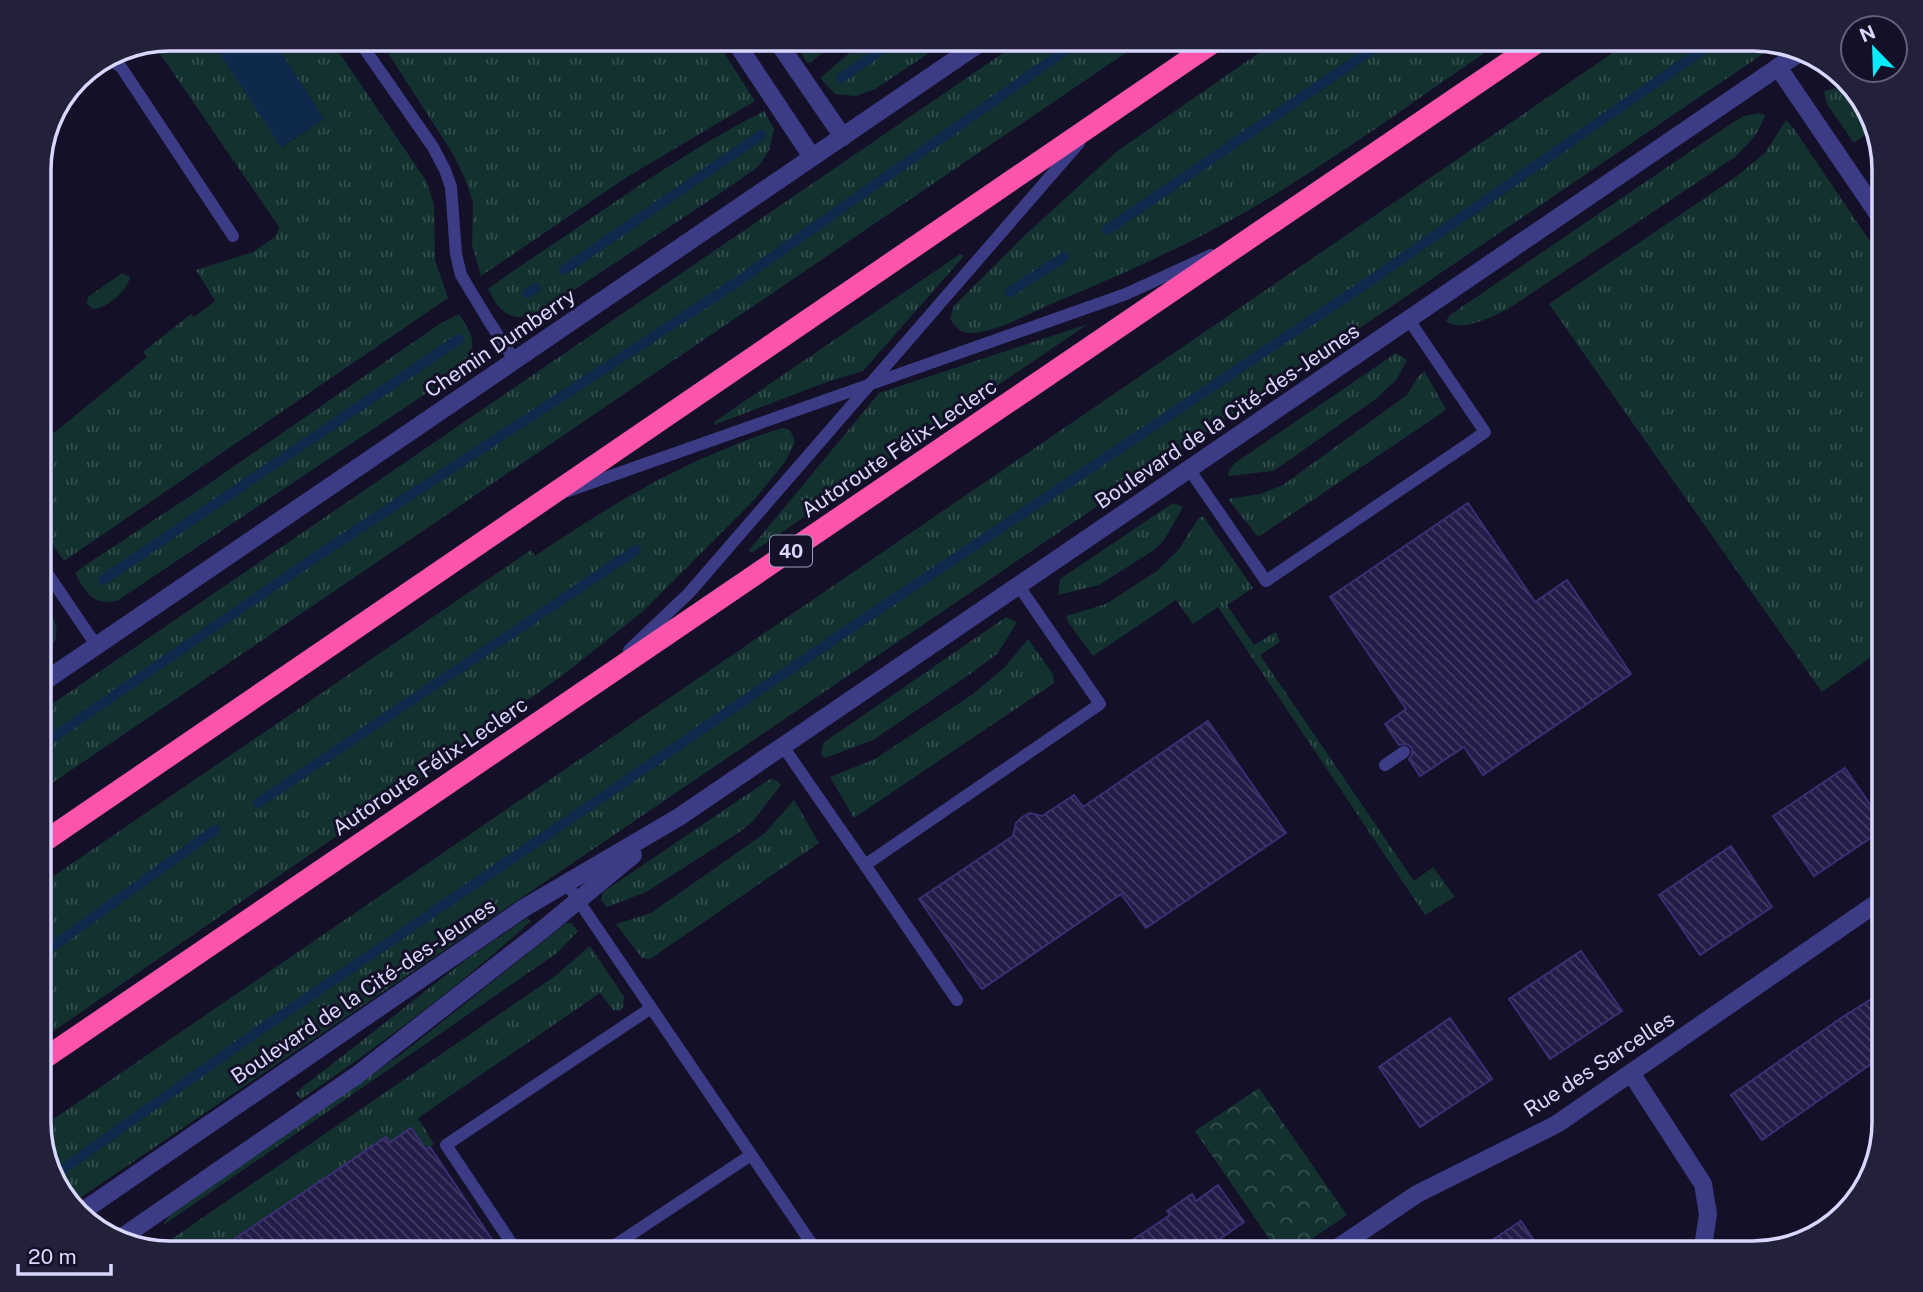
<svg xmlns="http://www.w3.org/2000/svg" width="1923" height="1292" font-family="'Public Sans',sans-serif">
  <style>
    .grass { fill: url(#grass-tufts) }
    .forest { fill: url(#forest-crowns) }
    .water { fill: #0f294c }
    .lines { fill: none; stroke-linecap: round; stroke-linejoin: round }
    .stream { stroke: #0f294c; stroke-width: 10 }
    .building { fill: url(#building-back-hatch); stroke: #3a2f74; stroke-width: 2 }
    .service { stroke: #3c3c86; stroke-width: 12 }
    .minor { stroke: #3c3c86; stroke-width: 18 }
    .tertiary { stroke: #3c3c86; stroke-width: 18 }
    .motorway { stroke: #fc54ab; stroke-width: 21 }
    .labels { text-anchor: middle; dominant-baseline: central; stroke-width: 6; stroke-linejoin: round; paint-order: stroke }
    .shield { fill: #131028; stroke: #9e9bbe; stroke-width: 2 }
    .shield-label { font-size: 19px; font-weight: bold; fill: #dad7fe }
    .street-label { font-size: 21px; fill: #dad7fe; stroke: #131028 }
    .rim { fill: none; stroke: #dad7fe; stroke-width: 3.5 }
  </style>
  <defs>
    <pattern id="grass-tufts" width="24" height="20" patternUnits="userSpaceOnUse" patternTransform="scale(1.75)"><rect width="24" height="20" fill="#13322f"/><path d="M3 7l-1-3M5 7V3M7 7l1-3M15 17l-1-3M17 17v-4M19 17l1-3" fill="none" stroke="#354f4e"/></pattern>
    <pattern id="forest-crowns" width="20" height="18" patternUnits="userSpaceOnUse" patternTransform="scale(1.75)"><rect width="20" height="18" fill="#13322f"/><path d="M2 6a3 3 0 1 1 6 0M12 15a3 3 0 1 1 6 0" fill="none" stroke="#354f4e"/></pattern>
    <pattern id="building-back-hatch" width="6" height="6" patternUnits="userSpaceOnUse" patternTransform="scale(1.75)"><rect width="6" height="6" fill="#241c48"/><path d="M-1 5l2 2M0 0l6 6M5-1l2 2" fill="none" stroke="#433c63"/></pattern>
  </defs>
  <rect width="100%" height="100%" fill="#131028"/>
  <g class="grass">
    <polygon points="1025,38 1146,39 39,792 39,713"/>
    <polygon points="1753,38 1776,45 71,1204 56,1187 39,1129 1633,39"/>
    <polygon points="170,39 210,39 282,147 324,119 272,39 330,39 427,182 434,205 435,260 448,298 64,561 39,525 39,445 147,357 143,352 191,314 194,317 215,301 196,270 253,252 276,236 279,227 152,42"/>
    <polygon points="379,39 715,39 755,101 627,177 481,276 472,245 473,203 466,181 453,154"/>
    <polygon points="791,39 839,39 810,63 807,62"/>
    <polygon points="866,39 866,38 950,39 875,89 856,96 835,94 820,78"/>
    <path d="M1279,39H1505C1431,89 1358,143 1282,190C1207,237 1126,273 1044,307C1025,316 990,334 970,333C960,333 954,326 950,318L954,306L1023,237L1116,152Z"/>
    <polygon points="1848,85 1871,111 1875,128 1854,143 1827,104 1824,91"/>
    <path d="M764,111L774,129L769,150L759,166L725,190L541,312C513,323 501,315 488,289C514,270 541,252 568,234C632,190 695,146 764,111Z"/>
    <path d="M1759,113L1765,115C1760,133 1748,144 1735,157L1514,305C1499,314 1462,334 1446,321L1450,315L1732,123L1744,116Z"/>
    <polygon points="1786,120 1794,129 1884,262 1884,648 1822,692 1549,304 1737,176 1765,153"/>
    <polygon points="960,254 964,256 863,371 824,383 714,425 714,422"/>
    <path d="M122,273L130,277C128,290 106,309 93,309L87,304L88,297Z"/>
    <path d="M459,314C479,344 477,351 452,376L117,601C93,605 86,594 75,573L87,564L204,487L441,323Z"/>
    <polygon points="1088,324 766,543 751,553 749,550 755,543 879,393"/>
    <polygon points="1396,353 1407,360 1397,379 1377,398 1288,461 1273,471 1229,476 1228,472 1235,463"/>
    <polygon points="1424,371 1446,409 1443,412 1258,537 1228,499 1260,494 1283,485 1407,395 1418,377"/>
    <path d="M783,428L790,430L795,442L785,462L756,498L642,612L563,675L490,727V729L469,745L39,1041V886L531,550L535,556C600,512 664,472 737,444C752,438 768,432 783,428Z"/>
    <polygon points="1173,503 1183,507 1164,540 1154,550 1099,585 1058,595 1060,579"/>
    <polygon points="1203,516 1253,588 1227,605 1254,645 1276,632 1280,642 1260,655 1414,881 1433,867 1455,897 1425,915 1218,607 1193,624 1176,600 1093,656 1068,622 1066,616 1106,604 1157,571 1179,549 1198,519"/>
    <path d="M40,597C58,620 66,639 39,657Z"/>
    <polygon points="1006,617 1017,622 998,653 973,672 873,740 825,758 821,754 823,743"/>
    <polygon points="1028,639 1053,674 1054,683 854,818 830,777 875,759 973,694 1004,668"/>
    <polygon points="770,779 778,781 781,785 753,821 741,831 646,892 607,907 601,900 603,892"/>
    <polygon points="794,800 819,843 650,959 642,958 616,924 651,913 765,833"/>
    <path d="M527,918L531,921C459,986 381,1045 301,1099L295,1093L464,961Z"/>
    <polygon points="566,923 571,923 578,931 557,953 162,1226 170,1215 224,1176 403,1053"/>
    <polygon points="590,946 624,997 623,1007 619,1011 613,1010 600,993 418,1118 434,1144 426,1150 411,1128 389,1143 385,1137 212,1253 170,1253 157,1249 555,976"/>
  </g>
  <polygon class="forest" points="1259,1088 1347,1215 1291,1253 1279,1253 1195,1131"/>
  <polygon class="water" points="210,39 272,39 324,119 281,147"/>
  <g class="lines">
    <g class="stream">
      <polyline points="841,78 899,38"/>
      <polyline points="1107,230 1389,38"/>
      <polyline points="564,270 761,135"/>
      <polyline points="1010,292 1064,257"/>
      <polyline points="527,293 536,288"/>
      <polyline points="103,580 459,339"/>
      <polyline points="39,747 320,554 734,284 1083,38"/>
      <polyline points="258,803 636,550"/>
      <polyline points="39,956 215,830"/>
      <polyline points="53,1176 254,1034 839,636 1361,287 1720,38"/>
    </g>
  </g>
  <g class="building">
    <polygon points="1468,503 1535,602 1567,580 1631,674 1483,775 1464,747 1420,776 1409,759 1412,755 1412,748 1407,744 1399,745 1385,724 1406,709 1330,597"/>
    <polygon points="1208,721 1286,833 1146,928 1121,894 982,989 919,899 1013,836 1016,823 1022,817 1030,813 1042,816 1074,795 1083,807"/>
    <polygon points="1845,768 1884,825 1884,829 1814,876 1773,816"/>
    <polygon points="1731,846 1772,907 1700,955 1659,895"/>
    <polygon points="1581,951 1622,1011 1550,1059 1509,999"/>
    <polygon points="1884,991 1884,1055 1762,1140 1731,1095 1838,1020"/>
    <polygon points="1450,1018 1492,1079 1420,1127 1379,1067"/>
    <polygon points="411,1128 426,1150 430,1147 501,1253 212,1254 386,1137 389,1143"/>
    <polygon points="1218,1185 1244,1222 1220,1239 1230,1253 1113,1253 1170,1215 1167,1211 1192,1194 1196,1201"/>
    <polygon points="1521,1221 1542,1253 1473,1253"/>
  </g>
  <g class="lines">
    <g class="service">
      <polyline points="357,38 433,147 445,170 451,187 456,254 461,275 490,323 515,361"/>
      <polyline points="104,59 111,60 121,67 233,236"/>
      <polyline points="1189,469 1266,581 1465,446 1485,432 1409,320"/>
      <polyline points="568,491 1126,294 1211,255"/>
      <polyline points="39,561 96,645"/>
      <polyline points="629,650 689,593 1079,143"/>
      <polyline points="782,745 865,865 1100,704 1018,585"/>
      <polyline points="1385,765 1404,752"/>
      <polyline points="865,865 957,1000"/>
      <polyline points="567,884 818,1253"/>
      <polyline points="518,1253 446,1145 651,1008"/>
      <polyline points="603,1253 751,1155"/>
    </g>
    <g class="minor">
      <polyline points="733,38 812,157"/>
      <polyline points="775,38 843,137"/>
      <polyline points="1778,67 1884,223"/>
      <polyline points="1631,1073 1703,1184 1708,1214 1702,1253"/>
      <polyline points="1330,1253 1417,1194 1557,1124 1884,898"/>
    </g>
    <g class="tertiary">
      <polyline points="39,685 987,38"/>
      <polyline points="80,1213 524,908 679,817 1799,53"/>
      <polyline points="121,1238 357,1075 541,931 633,855"/>
    </g>
    <g class="motorway">
      <polyline points="39,845 1220,38"/>
      <polyline points="39,1062 1544,38"/>
    </g>
  </g>
  <g class="labels">
    <rect class="shield" x="770" y="535.5" width="42" height="31" rx="5"/>
    <g class="shield-label">
      <text x="791" y="551">40</text>
    </g>
    <g class="street-label">
      <text transform="translate(500 343) rotate(-34)">Chemin Dumberry</text>
      <text transform="translate(1227 416) rotate(-34)">Boulevard de la Cité-des-Jeunes</text>
      <text transform="translate(899 448) rotate(-34)">Autoroute Félix-Leclerc</text>
      <text transform="translate(430 766) rotate(-34)">Autoroute Félix-Leclerc</text>
      <text transform="translate(363 991) rotate(-34)">Boulevard de la Cité-des-Jeunes</text>
      <text transform="translate(1599 1064) rotate(-33)">Rue des Sarcelles</text>
    </g>
  </g>
  <path d="M0 0H1923V1292H0ZM170 51H1753A119 119 0 0 1 1872 170V1122A119 119 0 0 1 1753 1241H170A119 119 0 0 1 51 1122V170A119 119 0 0 1 170 51Z" fill="#232039" fill-rule="evenodd"/>
  <path class="rim" d="M170 51H1753A119 119 0 0 1 1872 170V1122A119 119 0 0 1 1753 1241H170A119 119 0 0 1 51 1122V170A119 119 0 0 1 170 51Z"/>
  <g transform="translate(1874 49) rotate(337)"><circle r="33" fill="#131028" stroke="#63607e" stroke-width="2"/>
  <path d="M0-5L12 26L0 18L-12 26Z" fill="#06ecfb"/>
  <text y="-10" font-size="19" font-weight="bold" text-anchor="middle" fill="#dad7fe">N</text>
  </g>
  <path d="M18 1264v10h93v-10" fill="none" stroke="#dad7fe" stroke-width="3.5"/>
  <text x="28" y="1264" font-size="21" fill="#dad7fe" stroke="#131028" stroke-width="5" paint-order="stroke">20 m</text>
</svg>
